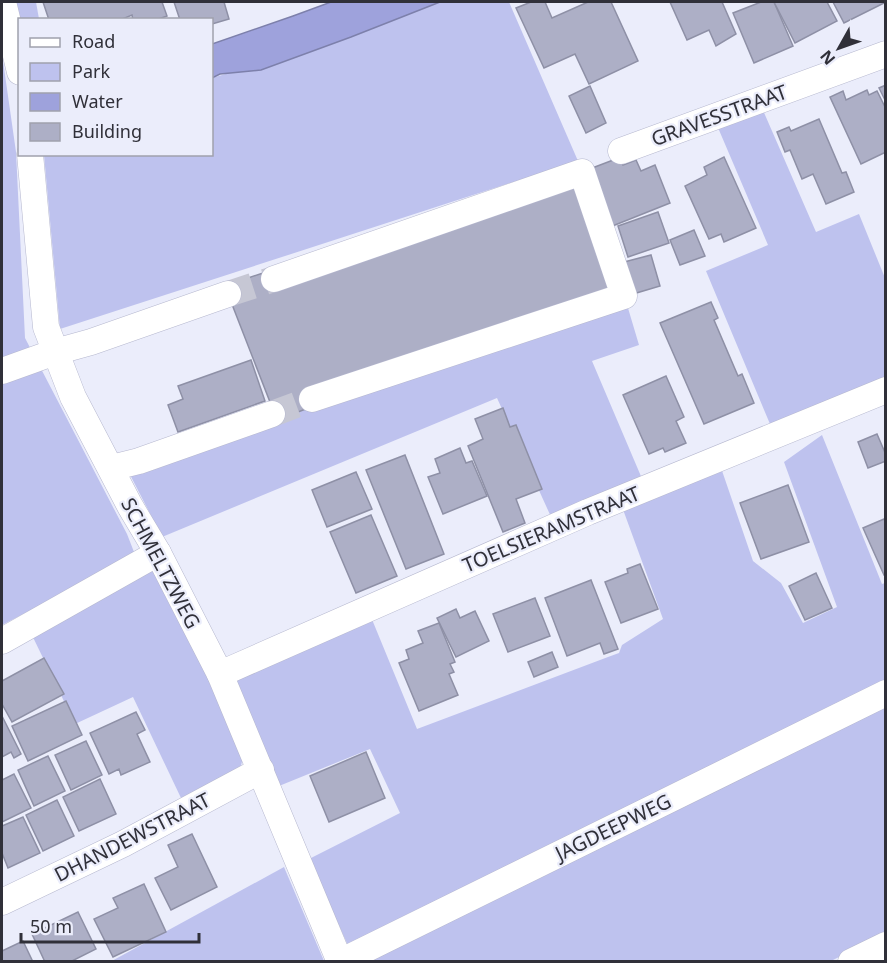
<svg xmlns="http://www.w3.org/2000/svg" width="887" height="963" font-family="'Noto Sans',sans-serif">
  <style>
    .green { fill: #bec2ee }
    .water { fill: #9ea2dc; stroke: #7d80ab; stroke-width: 1.5 }
    .building { fill: #adafc6; stroke: #8e90a6; stroke-width: 1.5 }
    .lines { fill: none; stroke-linecap: round; stroke-linejoin: round }
    .minor-tunnel { stroke: #c6c7d4; stroke-width: 26; stroke-dasharray: 26 13; stroke-linecap: butt }
    .minor-casing { stroke: #b6b8cf; stroke-width: 27 }
    .minor { stroke: #fff; stroke-width: 26 }
    .labels { text-anchor: middle; dominant-baseline: central; stroke-width: 4.5; stroke-linejoin: round; paint-order: stroke }
    .street-label { font-size: 20px; fill: #303039; stroke: #ebedfb }
  </style>
  <rect width="100%" height="100%" fill="#ebedfb"/>
  <g class="green">
    <polygon points="14,2 36,2 39,19 20,20"/>
    <polygon points="440,2 509,2 578,161 60,329 44,155 212,154 212,78 351,37"/>
    <polygon points="2,54 16,152 25,338 127,534 134,552 130,559 2,625"/>
    <polygon points="762,108 816,232 859,214 885,278 885,377 770,424 706,271 768,245 716,123"/>
    <polygon points="625,298 639,345 592,361 643,481 552,519 497,398 162,537 123,461"/>
    <polygon points="822,435 882,584 885,583 885,934 831,961 355,961 309,859 400,813 370,749 279,786 235,683 239,675 371,617 417,729 608,657 619,653 622,645 663,619 621,504 719,462 753,561 781,583 803,623 837,607 784,462"/>
    <path d="M149,570L157,574L200,662L243,757C242,762 241,767 238,771C228,782 196,791 181,798L133,697L75,724L29,629Z"/>
    <polygon points="284,867 324,961 110,962"/>
  </g>
  <polygon class="water" points="331,2 440,2 351,37 261,70 220,74 212,78 212,44 293,16"/>
  <g class="building">
    <polygon points="43,2 162,2 167,16 156,20 133,20 132,15 120,20 49,20"/>
    <polygon points="174,2 224,2 229,19 212,24 212,20 180,20"/>
    <polygon points="531,2 545,2 552,18 588,2 611,2 638,61 589,84 575,54 544,68 516,8"/>
    <polygon points="670,2 722,2 736,34 716,46 709,30 687,40"/>
    <polygon points="761,2 774,2 793,46 754,63 733,13"/>
    <polygon points="774,2 827,2 837,21 795,43"/>
    <polygon points="833,2 886,2 844,23"/>
    <polygon points="886,85 886,102 879,88"/>
    <polygon points="590,86 606,123 586,133 569,96"/>
    <polygon points="867,90 869,95 877,91 886,109 886,152 861,164 830,97 843,91 846,100"/>
    <polygon points="819,119 842,173 846,172 854,192 826,204 813,174 802,179 790,150 785,152 777,132 789,127 791,131"/>
    <polygon points="621,157 623,165 636,160 641,171 655,165 670,203 610,227 587,170"/>
    <polygon points="724,157 756,228 724,242 721,234 709,239 685,186 707,175 704,167"/>
    <polygon points="580,182 612,292 277,420 228,294 227,285 269,271"/>
    <polygon points="658,212 669,243 628,257 618,226"/>
    <polygon points="694,230 705,256 680,265 670,240"/>
    <polygon points="651,255 660,286 633,294 624,262"/>
    <polygon points="711,302 718,318 714,320 738,376 742,374 754,403 704,424 660,323"/>
    <polygon points="251,360 265,401 178,432 168,405 183,399 178,386"/>
    <polygon points="666,376 684,417 676,421 686,443 665,452 663,448 649,454 623,395"/>
    <polygon points="503,408 510,427 516,425 542,489 516,499 525,523 503,532 468,446 483,439 475,419"/>
    <polygon points="877,434 886,455 886,461 868,468 858,442"/>
    <polygon points="460,448 466,463 472,461 487,496 443,514 428,477 440,473 435,459"/>
    <polygon points="405,455 444,554 406,569 366,470"/>
    <polygon points="356,472 372,509 327,527 312,490"/>
    <polygon points="788,485 809,542 761,559 740,503"/>
    <polygon points="371,515 397,576 356,593 330,532"/>
    <polygon points="884,519 886,523 886,574 884,575 863,528"/>
    <polygon points="640,564 658,609 621,623 605,582 628,573 627,569"/>
    <polygon points="816,573 832,608 805,620 789,586"/>
    <polygon points="591,580 618,649 604,654 600,643 567,656 545,598"/>
    <polygon points="535,598 550,636 508,652 493,614"/>
    <polygon points="456,609 460,618 475,611 489,641 456,657 437,618"/>
    <polygon points="439,623 455,662 450,664 454,672 449,674 458,695 419,711 399,663 409,659 406,650 423,643 418,631"/>
    <polygon points="552,652 558,667 534,677 528,662"/>
    <polygon points="44,658 64,694 12,722 2,704 2,681"/>
    <polygon points="66,701 82,735 28,761 12,726"/>
    <polygon points="136,712 145,730 137,734 150,762 121,775 119,769 109,774 90,733"/>
    <polygon points="2,716 21,754 14,758 11,752 2,757"/>
    <polygon points="86,741 102,775 71,790 55,755"/>
    <polygon points="366,752 385,798 329,822 310,776"/>
    <polygon points="48,756 65,791 34,806 18,770"/>
    <polygon points="14,774 31,808 2,822 2,780"/>
    <polygon points="100,779 116,814 79,831 63,797"/>
    <polygon points="57,800 74,836 43,851 26,815"/>
    <polygon points="23,817 40,853 8,868 2,853 2,826"/>
    <polygon points="192,834 217,887 171,910 155,878 178,867 168,845"/>
    <polygon points="144,884 166,932 113,957 94,919 118,908 113,898"/>
    <polygon points="78,912 96,949 70,962 45,962 32,934"/>
    <polygon points="23,941 33,962 2,962 2,951"/>
  </g>
  <g class="lines">
    <g class="minor-tunnel">
      <polyline points="228,294 274,279"/>
      <polyline points="272,414 312,399"/>
    </g>
    <g class="minor-casing">
      <g id="minor">
        <polyline points="3,2 20,72"/>
        <polyline points="621,151 886,54"/>
        <polyline points="30,154 46,327 73,397 130,506 158,553 220,674 340,962"/>
        <polyline points="274,279 582,172 624,296 312,399"/>
        <polyline points="2,371 55,352 91,342 228,294"/>
        <polyline points="111,468 139,461 272,414"/>
        <polyline points="2,641 158,553"/>
        <polyline points="220,674 588,512 886,390"/>
        <polyline points="2,902 123,844 261,770"/>
        <polyline points="340,962 886,693"/>
        <polyline points="851,962 886,945"/>
      </g>
    </g>
    <use href="#minor" class="minor"/>
  </g>
  <g class="labels">
    <g class="street-label">
      <text transform="translate(719 115) rotate(-20)">GRAVESSTRAAT</text>
      <text transform="translate(551 529) rotate(-23)">TOELSIERAMSTRAAT</text>
      <text transform="translate(161 563) rotate(62)">SCHMELTZWEG</text>
      <text transform="translate(613 827) rotate(-26)">JAGDEEPWEG</text>
      <text transform="translate(132 837) rotate(-27)">DHANDEWSTRAAT</text>
    </g>
  </g>
  <rect width="887" height="963" fill="none" stroke="#303039" stroke-width="6"/>
  <rect x="18" y="18" width="195" height="138" fill="#ebedfb" stroke="#a0a1ad" stroke-width="1.5"/>
  <rect x="30" y="38" width="30" height="9" fill="#ffffff" stroke="#a0a1ad" stroke-width="1.5"/>
  <text x="72" y="48" font-size="18" fill="#303039">Road</text>
  <rect x="30" y="63" width="30" height="18" fill="#bec2ee" stroke="#a0a1ad" stroke-width="1.5"/>
  <text x="72" y="78" font-size="18" fill="#303039">Park</text>
  <rect x="30" y="93" width="30" height="18" fill="#9ea2dc" stroke="#a0a1ad" stroke-width="1.5"/>
  <text x="72" y="108" font-size="18" fill="#303039">Water</text>
  <rect x="30" y="123" width="30" height="18" fill="#adafc6" stroke="#a0a1ad" stroke-width="1.5"/>
  <text x="72" y="138" font-size="18" fill="#303039">Building</text>
  <g transform="translate(839 48) rotate(230)" stroke="#ebedfb" stroke-width="4.5" paint-order="stroke">
  <path d="M0-4.5L10 22L0 15L-10 22Z" fill="#303039"/>
  <text y="-9" font-size="16" font-weight="bold" text-anchor="middle" fill="#303039">N</text>
  </g>
  <path d="M21 933v9h178v-9" fill="none" stroke="#303039" stroke-width="3"/>
  <text x="30" y="933" font-size="18" fill="#303039" stroke="#ebedfb" stroke-width="4.5" paint-order="stroke">50 m</text>
</svg>
